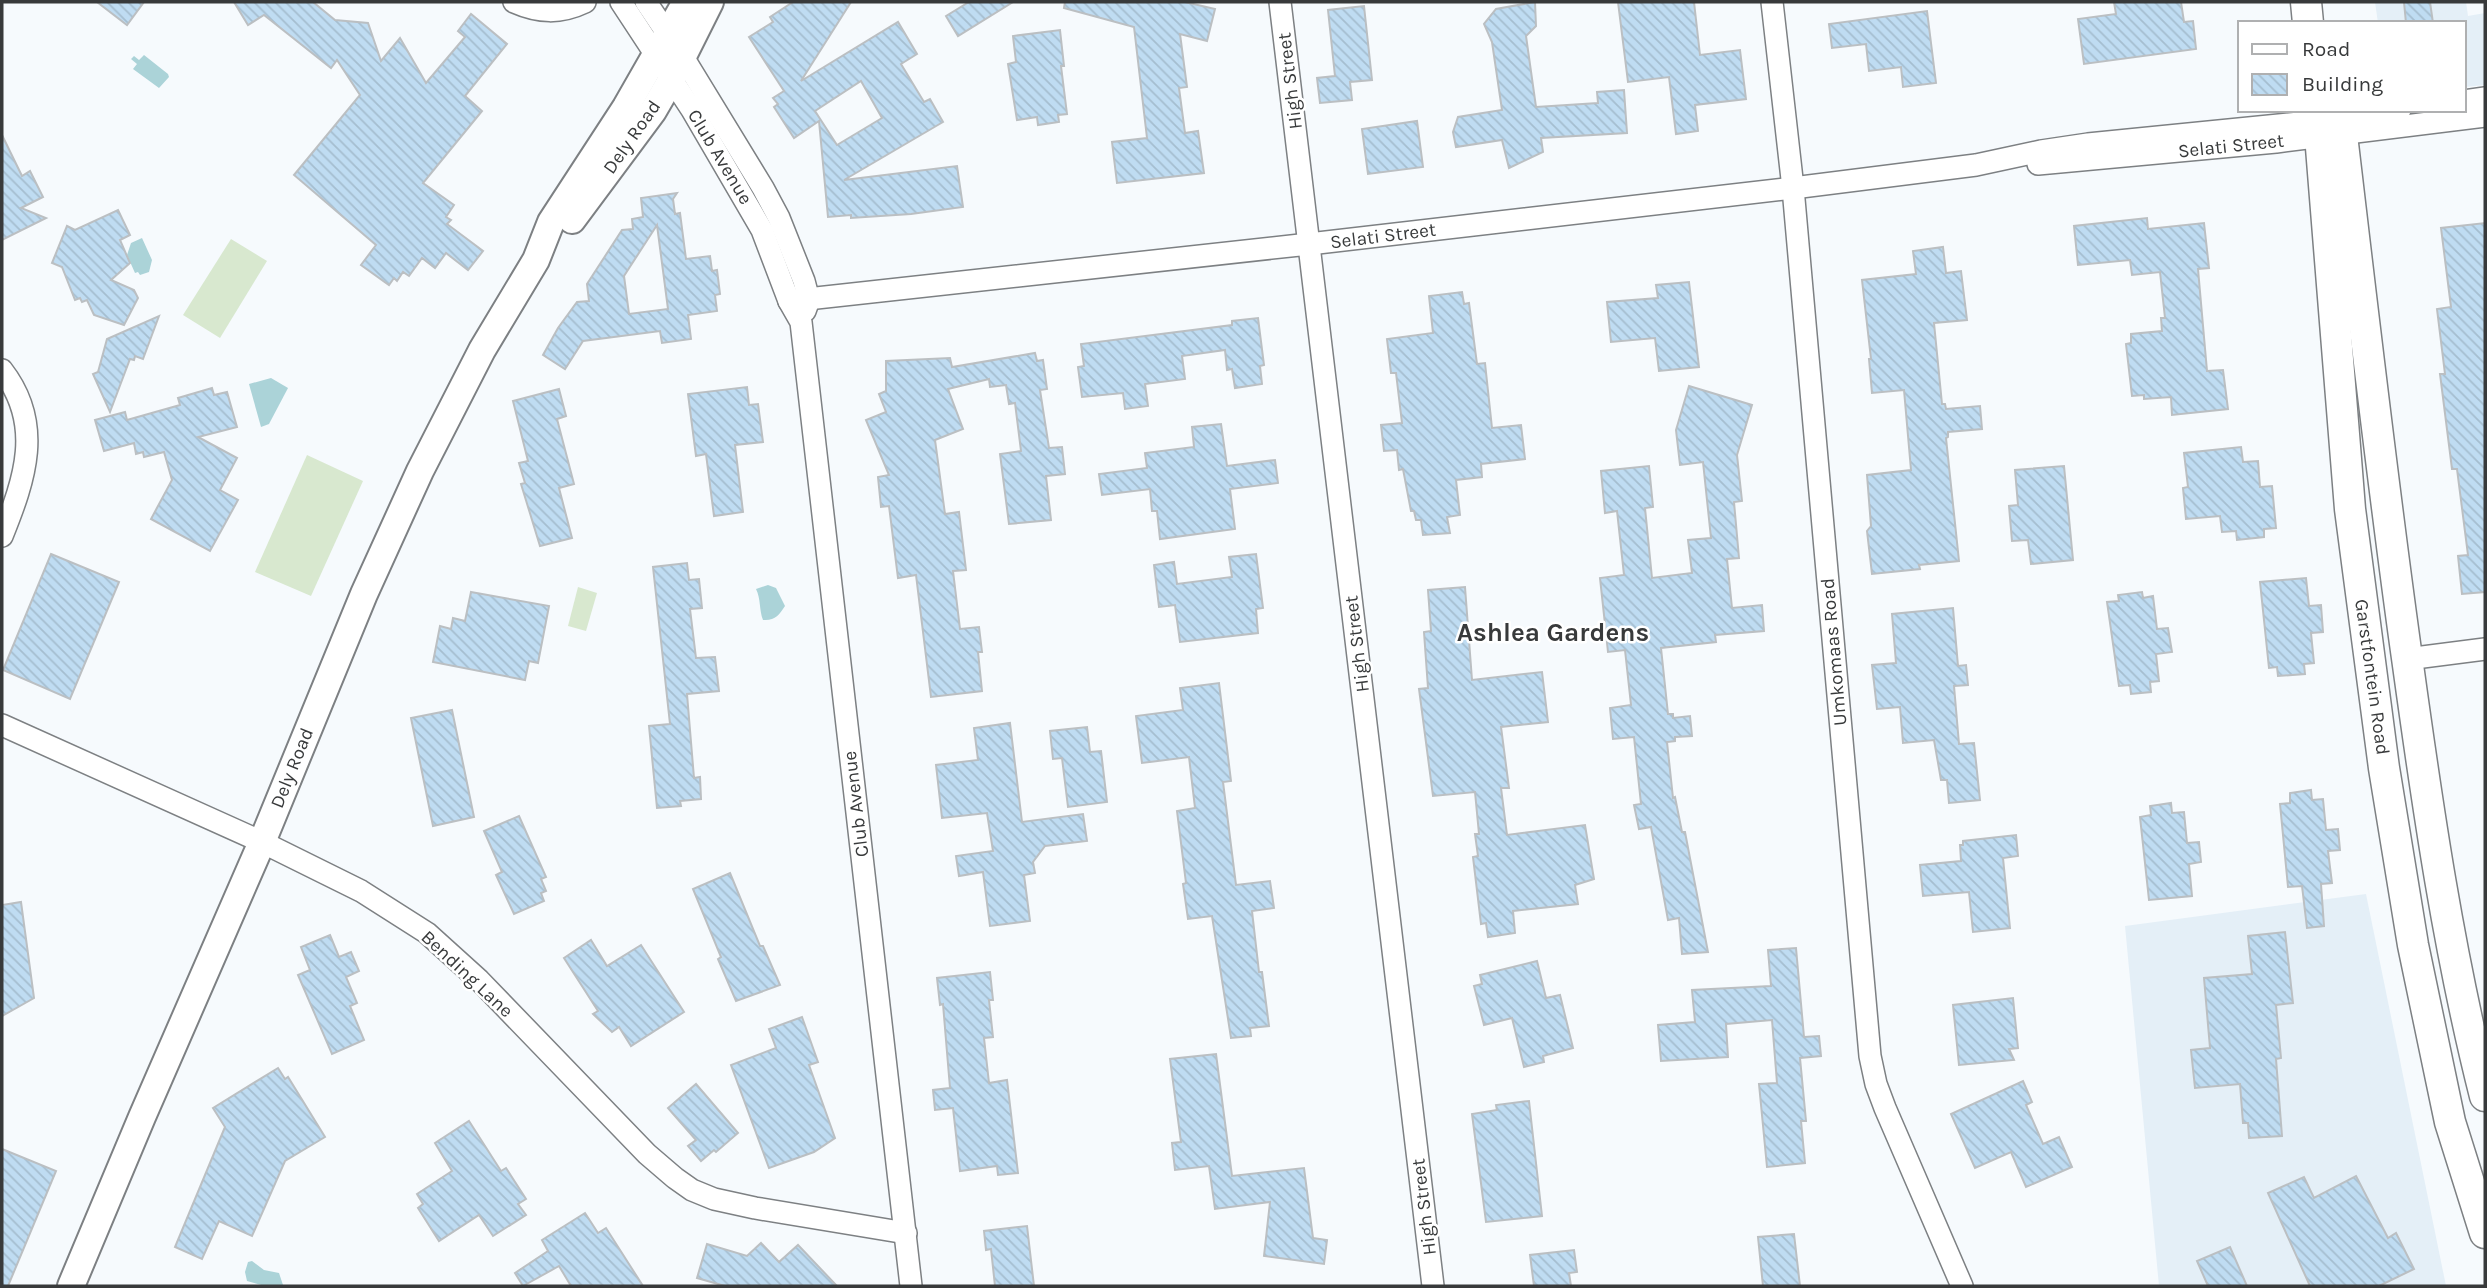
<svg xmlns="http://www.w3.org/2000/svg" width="2487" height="1288" font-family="Karla,sans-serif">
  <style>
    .built { fill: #e4eff7 }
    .grass { fill: #d8e8cf }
    .water { fill: #abd3d8 }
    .building { fill: url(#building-back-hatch); stroke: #bbbfc2; stroke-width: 2; fill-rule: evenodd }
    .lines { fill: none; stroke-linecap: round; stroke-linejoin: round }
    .minor-casing { stroke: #7d8083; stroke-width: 24 }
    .tertiary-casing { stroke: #7d8083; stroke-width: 30 }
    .secondary-casing { stroke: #7d8083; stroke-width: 33 }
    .minor { stroke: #fff; stroke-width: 21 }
    .tertiary { stroke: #fff; stroke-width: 26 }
    .secondary { stroke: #fff; stroke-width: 30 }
    .labels { text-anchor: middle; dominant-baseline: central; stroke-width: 5; stroke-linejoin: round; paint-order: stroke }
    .street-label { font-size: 19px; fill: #383a3b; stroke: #fff }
    .district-label { font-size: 26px; font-weight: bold; fill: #383a3b; stroke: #fff }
  </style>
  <defs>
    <pattern id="building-back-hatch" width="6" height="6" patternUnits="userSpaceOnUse" patternTransform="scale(1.75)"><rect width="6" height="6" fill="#bfdcf2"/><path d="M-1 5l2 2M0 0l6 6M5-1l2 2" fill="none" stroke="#a5bed0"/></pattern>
  </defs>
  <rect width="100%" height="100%" fill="#f6fafd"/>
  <g class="built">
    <polygon points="2375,2 2466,2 2468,16 2485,13 2485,85 2464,87 2464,23 2378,23"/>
    <polygon points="2366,894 2446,1286 2159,1286 2125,926"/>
  </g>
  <g class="grass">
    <polygon points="231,239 267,261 220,338 183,315"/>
    <polygon points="307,455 363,481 311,596 255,572"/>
    <polygon points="578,587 597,593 586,631 568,626"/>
  </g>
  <g class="water">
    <polygon points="144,55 168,74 169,77 159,88 133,69 137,64 131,59 134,56 139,60"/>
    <polygon points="142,238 152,260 149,272 140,275 138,272 135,273 127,255 131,243"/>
    <polygon points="271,378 288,388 269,424 261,427 249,384"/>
    <path d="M768,585L776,588L785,606C779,615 775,621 763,620C759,610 761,599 756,589Z"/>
    <polygon points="252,1261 264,1270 279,1273 283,1285 265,1286 247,1281 245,1272 248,1262"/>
  </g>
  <g class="building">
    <polygon points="97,2 144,2 127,25"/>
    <polygon points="234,2 313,2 335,20 368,23 381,61 400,38 426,83 465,37 458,31 471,14 507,44 465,96 482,111 423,183 454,205 446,217 451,220 447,224 483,251 468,270 446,253 435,268 422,258 409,276 403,272 397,281 394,278 389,285 361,265 376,245 294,175 360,95 337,60 331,68 264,15 248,25"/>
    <path d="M793,2H851L801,81L898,22L917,54L901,64L924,102L930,99L943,122L844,180L957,166L963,207L911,214L851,218V215L828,217L819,121L794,138L774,107L778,104L773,98L784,91L749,37L773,22L770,17ZM861,81L882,118L837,145L815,111Z"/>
    <polygon points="969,2 1013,2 958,36 946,16"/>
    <polygon points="1065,2 1185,2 1215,9 1207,41 1180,34 1187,87 1179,88 1185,133 1198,131 1204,173 1117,183 1112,142 1147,138 1134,27 1064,8"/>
    <polygon points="1535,2 1536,26 1526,36 1536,107 1598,103 1597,92 1624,90 1627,133 1541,138 1543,152 1509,168 1502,140 1456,147 1453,132 1458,117 1502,110 1492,42 1484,24 1496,9"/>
    <polygon points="1618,2 1694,2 1700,55 1740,50 1746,99 1695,105 1698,131 1676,134 1669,77 1628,82"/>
    <polygon points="2114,2 2181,2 2184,22 2193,21 2196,49 2084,64 2078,19 2116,14"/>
    <polygon points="2404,2 2430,2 2433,23 2406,23"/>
    <polygon points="1364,6 1372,80 1350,82 1352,100 1320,103 1317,78 1335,76 1328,10"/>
    <polygon points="1927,11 1936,83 1903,87 1901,67 1869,71 1866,44 1832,48 1829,24"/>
    <polygon points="1060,30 1064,66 1061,66 1067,114 1058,115 1059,122 1038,125 1037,117 1017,120 1008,64 1016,62 1013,36"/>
    <polygon points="1417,121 1423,167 1368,174 1362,129"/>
    <polygon points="2,135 22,176 30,171 43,197 21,208 46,218 2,240"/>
    <path d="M677,193L673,199L675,214L680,213L686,259L710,256L712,271L717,270L720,294L715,295L717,311L688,315L691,339L662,343L660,331L583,341L565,369L543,355L558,328L577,302L589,301L587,284L622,230L633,229L632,219L643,217L641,198ZM657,225L668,309L629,314L624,276Z"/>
    <polygon points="118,210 130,235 120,240 130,263 111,280 134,290 138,298 124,325 94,315 87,300 82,302 80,298 75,300 62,267 52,263 67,226 75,230"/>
    <polygon points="2147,218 2148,229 2204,223 2209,268 2198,269 2207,371 2223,370 2228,409 2172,415 2171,397 2144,399 2144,395 2132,396 2126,344 2131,343 2131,334 2162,331 2161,318 2165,318 2160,272 2132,275 2130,260 2078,265 2074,226"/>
    <polygon points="2485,223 2485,592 2462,594 2458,556 2468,555 2457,469 2452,469 2440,374 2445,374 2437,309 2451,307 2441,228"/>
    <polygon points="1943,247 1946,273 1961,271 1967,320 1934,323 1942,404 1945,404 1946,409 1980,406 1982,429 1948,432 1948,437 1946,438 1959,561 1919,565 1920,569 1872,574 1867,531 1871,526 1867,475 1911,470 1904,390 1872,393 1869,359 1871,359 1862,280 1916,274 1913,251"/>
    <polygon points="1689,282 1699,367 1659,371 1655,338 1611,342 1607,302 1658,298 1656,285"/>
    <polygon points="1462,292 1464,304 1469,303 1477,364 1485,363 1492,428 1521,425 1525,459 1481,464 1482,477 1456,480 1460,515 1447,517 1450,533 1423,535 1421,520 1416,520 1414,511 1411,511 1403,469 1399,470 1397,450 1384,451 1381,425 1402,423 1396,373 1391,373 1387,339 1433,333 1429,296"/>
    <polygon points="159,316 143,359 135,356 134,360 130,359 110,412 93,374 98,372 107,339"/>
    <polygon points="1258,318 1264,365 1260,366 1262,384 1235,388 1232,369 1227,370 1225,350 1182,356 1185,379 1145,384 1148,406 1125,409 1123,393 1082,397 1078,367 1084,366 1081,344 1232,325 1232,321"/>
    <polygon points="1035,353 1037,361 1043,360 1047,389 1040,390 1049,448 1062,447 1065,474 1046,476 1051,520 1009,524 1000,454 1021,451 1015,403 1009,404 1006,385 990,387 989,379 948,389 963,429 935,440 945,514 959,512 966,570 953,571 960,629 979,627 982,652 978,652 982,691 931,697 916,575 898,578 889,506 881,507 878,477 889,475 866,420 886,412 879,394 886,391 886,361 950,358 952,367"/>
    <polygon points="1689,386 1752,405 1737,455 1742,501 1734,502 1739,558 1727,559 1732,608 1762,605 1764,631 1715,635 1716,642 1661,648 1668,714 1673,714 1673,718 1690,716 1692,736 1675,737 1675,741 1667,742 1673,798 1675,797 1682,832 1685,832 1708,952 1682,954 1679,918 1668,920 1651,827 1639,829 1634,805 1641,804 1634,737 1613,739 1610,708 1631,705 1625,650 1608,652 1600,578 1624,575 1617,511 1605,513 1601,471 1649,466 1653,507 1645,508 1652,578 1692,573 1688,540 1711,538 1703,462 1680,465 1676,430"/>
    <polygon points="747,387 749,405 758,404 763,442 735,445 743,512 714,516 706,454 696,456 688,394"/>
    <polygon points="212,388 214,395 227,392 237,427 198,437 237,458 220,490 238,500 210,551 151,519 172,480 164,452 144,457 143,452 136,454 134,443 104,451 95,420 125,412 127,420 180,405 178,398"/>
    <polygon points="559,389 566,416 557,419 574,484 559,488 572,538 540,546 521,484 525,483 519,463 528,461 513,401"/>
    <polygon points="1221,424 1227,466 1275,460 1278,483 1230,489 1235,529 1160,539 1157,511 1152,511 1150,489 1102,495 1099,474 1147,468 1145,453 1194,447 1192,427"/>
    <polygon points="2241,447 2243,462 2258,461 2260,487 2272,486 2276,528 2264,529 2264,537 2237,540 2236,531 2222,532 2220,516 2186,519 2183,488 2188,487 2184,453"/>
    <polygon points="2064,466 2073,560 2031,564 2028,540 2012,541 2009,506 2018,505 2015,470"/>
    <polygon points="51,554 119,582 70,699 3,670"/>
    <polygon points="1256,554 1263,608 1256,609 1258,633 1180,642 1175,605 1159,607 1154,565 1174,562 1177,584 1232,577 1229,557"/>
    <polygon points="687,563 689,580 699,579 702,608 690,609 696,658 715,657 719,691 687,694 694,778 700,777 701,799 680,801 681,806 657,808 649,726 670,724 653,567"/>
    <polygon points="2306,578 2309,606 2321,605 2323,632 2311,633 2314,663 2304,664 2305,674 2278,676 2277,667 2269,668 2260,582"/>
    <polygon points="1465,587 1472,680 1542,672 1548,722 1501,727 1509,788 1501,788 1507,835 1585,825 1594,879 1575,885 1578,904 1513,911 1515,933 1488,937 1486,923 1481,924 1473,857 1478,856 1475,834 1479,834 1475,792 1433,796 1419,689 1428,688 1424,632 1431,631 1428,590"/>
    <polygon points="471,592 549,606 538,663 529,661 525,680 433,662 440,626 451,629 453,618 465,621"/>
    <polygon points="2142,592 2143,598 2153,596 2157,629 2168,628 2172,652 2156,654 2159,681 2150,682 2151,692 2131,694 2130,685 2119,686 2107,602 2119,601 2118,595"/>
    <polygon points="1953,608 1958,666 1966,665 1968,685 1954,686 1959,744 1974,743 1980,800 1949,803 1947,780 1941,780 1934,740 1903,743 1900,707 1877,709 1872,665 1896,663 1892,614"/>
    <polygon points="1219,683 1231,781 1223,782 1236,885 1270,881 1274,908 1252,911 1259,972 1262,972 1269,1026 1250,1028 1251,1036 1231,1038 1212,916 1188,919 1183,884 1186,883 1177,811 1195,808 1189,757 1142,763 1136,716 1183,710 1180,688"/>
    <polygon points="452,710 474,817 433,826 411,718"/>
    <polygon points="1010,723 1022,822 1083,814 1087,841 1045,846 1033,862 1035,873 1024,875 1030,921 990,926 983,872 959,876 956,856 993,851 987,813 942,818 936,765 978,760 974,728"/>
    <polygon points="1087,727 1090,752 1101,751 1107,802 1068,807 1062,758 1053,759 1050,731"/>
    <polygon points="2311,790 2312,800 2323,799 2326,830 2338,829 2340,850 2328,851 2332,883 2321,884 2324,926 2307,928 2302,886 2288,887 2280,804 2290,803 2290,793"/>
    <polygon points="2171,803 2172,813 2184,812 2187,843 2199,842 2201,862 2189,864 2192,896 2149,900 2140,817 2151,815 2150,806"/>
    <polygon points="519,816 546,877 541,879 546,891 541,893 544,901 514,914 496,875 502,872 484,831"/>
    <polygon points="2016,835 2018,856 2003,858 2010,928 1973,932 1969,892 1923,896 1920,865 1961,861 1960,845 1963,845 1963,841"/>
    <polygon points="730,873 760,946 763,946 780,985 736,1001 718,959 721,957 693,889"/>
    <polygon points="21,902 34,998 2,1016 2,905"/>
    <polygon points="2285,932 2293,1003 2276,1005 2281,1058 2276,1059 2282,1136 2249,1138 2248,1123 2243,1123 2240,1084 2195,1088 2191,1050 2210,1048 2204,978 2252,974 2248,936"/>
    <polygon points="330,935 339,957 351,952 359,971 346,977 357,1003 350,1006 364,1040 332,1054 298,975 310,970 301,947"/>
    <polygon points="591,940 607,966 641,945 684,1012 631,1046 619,1027 612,1032 593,1014 598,1011 564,958"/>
    <polygon points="1796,948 1804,1037 1819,1036 1821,1056 1800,1058 1806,1121 1801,1121 1805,1163 1767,1167 1759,1084 1777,1083 1772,1020 1726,1024 1728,1057 1661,1061 1658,1025 1695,1022 1692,990 1771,986 1768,950"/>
    <polygon points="1537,961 1546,998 1560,995 1573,1048 1543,1056 1544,1062 1524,1067 1512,1018 1484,1025 1474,986 1482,984 1480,975"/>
    <polygon points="990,972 993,1000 989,1000 993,1037 984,1038 989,1083 1007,1080 1018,1173 998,1175 997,1166 960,1171 953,1108 935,1110 933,1090 950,1088 943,1004 940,1005 937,978"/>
    <polygon points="2013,998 2018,1048 2009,1049 2014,1060 1959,1065 1953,1005"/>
    <polygon points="802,1017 818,1062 809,1065 835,1138 814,1152 769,1168 731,1065 776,1048 769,1029"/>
    <polygon points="1216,1054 1232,1176 1304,1168 1313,1238 1327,1240 1324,1264 1264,1256 1270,1202 1215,1209 1209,1166 1175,1170 1172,1143 1181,1142 1170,1059"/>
    <polygon points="278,1068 285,1079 288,1077 325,1137 285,1161 252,1236 219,1221 202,1259 175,1247 225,1127 213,1108"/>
    <polygon points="2023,1081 2032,1102 2026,1105 2043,1144 2059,1137 2072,1167 2026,1187 2011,1152 1975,1168 1951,1114"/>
    <polygon points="696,1084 738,1133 716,1152 714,1150 701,1161 688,1146 696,1140 668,1108"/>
    <polygon points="1529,1101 1542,1216 1486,1222 1472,1114 1497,1110 1496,1105"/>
    <polygon points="469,1121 501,1171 506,1168 526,1199 518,1204 526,1215 493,1236 479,1215 439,1241 418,1208 423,1204 417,1194 452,1171 435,1143"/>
    <polygon points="2,1149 56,1171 8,1286 2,1286"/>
    <polygon points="2356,1176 2388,1238 2396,1233 2414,1269 2379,1286 2310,1286 2268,1193 2304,1177 2314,1198"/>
    <polygon points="585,1213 598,1233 606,1228 643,1286 571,1286 559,1266 523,1286 515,1273 548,1251 542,1240"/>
    <polygon points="1027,1226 1034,1286 995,1286 991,1249 986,1250 984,1231"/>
    <polygon points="1794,1234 1800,1286 1763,1286 1758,1237"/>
    <polygon points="761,1243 779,1262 798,1245 837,1286 725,1286 697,1278 707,1244 747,1256"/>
    <polygon points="2230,1247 2247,1286 2208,1286 2197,1261"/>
    <polygon points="1574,1250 1577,1272 1569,1273 1571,1286 1534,1286 1530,1255"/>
  </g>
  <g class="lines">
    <g class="minor-casing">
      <g id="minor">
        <path d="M514,2C539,13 560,14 585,2"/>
        <polyline points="621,2 692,110 762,230 789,301 801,322 911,1286"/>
        <polyline points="646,2 683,57 763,188 779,218 804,281 809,300 805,311"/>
        <polyline points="1280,2 1433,1286"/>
        <polyline points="1772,2 1793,188 1870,1056 1876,1084 1885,1108 1962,1286"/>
        <polyline points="2464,101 2485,98"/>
        <polyline points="2038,164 2276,142 2485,116"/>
        <polyline points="789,301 1309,244 1793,188 1976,165 2041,151 2088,144 2340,119 2400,110"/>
        <path d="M2,370C44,424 25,479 2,536"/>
        <polyline points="2407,659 2485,649"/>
        <polyline points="2,725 262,842 361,891 427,933 479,980 647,1154 675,1178 692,1190 714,1199 755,1208 906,1233"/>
      </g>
    </g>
    <g class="tertiary-casing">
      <g id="tertiary">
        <polyline points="572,220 653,111 671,80 710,2"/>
        <polyline points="71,1286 142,1117 262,842 364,594 420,471 482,350 536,260 551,222 626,107 686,2"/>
      </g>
    </g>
    <g class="secondary-casing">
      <g id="secondary">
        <polyline points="2306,2 2308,23"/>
        <polyline points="2318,110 2350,509 2384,768 2413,945 2450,1122 2485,1233"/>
        <path d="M2339,110C2361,295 2382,481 2408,665C2428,810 2449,954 2485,1096"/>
      </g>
    </g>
    <use href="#minor" class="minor"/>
    <use href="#tertiary" class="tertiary"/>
    <use href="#secondary" class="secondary"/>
  </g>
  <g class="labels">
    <g class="street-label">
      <text transform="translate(1290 81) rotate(-97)">High Street</text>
      <text transform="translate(632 137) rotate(-55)">Dely Road</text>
      <text transform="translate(2231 146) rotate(-6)">Selati Street</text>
      <text transform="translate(720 157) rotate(59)">Club Avenue</text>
      <text transform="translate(1383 236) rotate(-7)">Selati Street</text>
      <text transform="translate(1357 644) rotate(-97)">High Street</text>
      <text transform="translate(1834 652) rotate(-95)">Umkomaas Road</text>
      <text transform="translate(2372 677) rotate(82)">Garstfontein Road</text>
      <text transform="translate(292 768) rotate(-68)">Dely Road</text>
      <text transform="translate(856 804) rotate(-97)">Club Avenue</text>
      <text transform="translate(467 974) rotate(43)">Bending Lane</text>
      <text transform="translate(1424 1207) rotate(-97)">High Street</text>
    </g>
    <g class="district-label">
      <text x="1553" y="632">Ashlea Gardens</text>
    </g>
  </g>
  <rect width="2487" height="1288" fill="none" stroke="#383a3b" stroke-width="7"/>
  <rect x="2238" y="21" width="228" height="91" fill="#ffffff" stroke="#afb0b1" stroke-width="2"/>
  <rect x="2252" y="44" width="35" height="10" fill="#ffffff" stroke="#afb0b1" stroke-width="2"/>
  <text x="2302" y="56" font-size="21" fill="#383a3b">Road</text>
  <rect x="2252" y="74" width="35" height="21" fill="url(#building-back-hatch)" stroke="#afb0b1" stroke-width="2"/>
  <text x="2302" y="91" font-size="21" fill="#383a3b">Building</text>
</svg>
